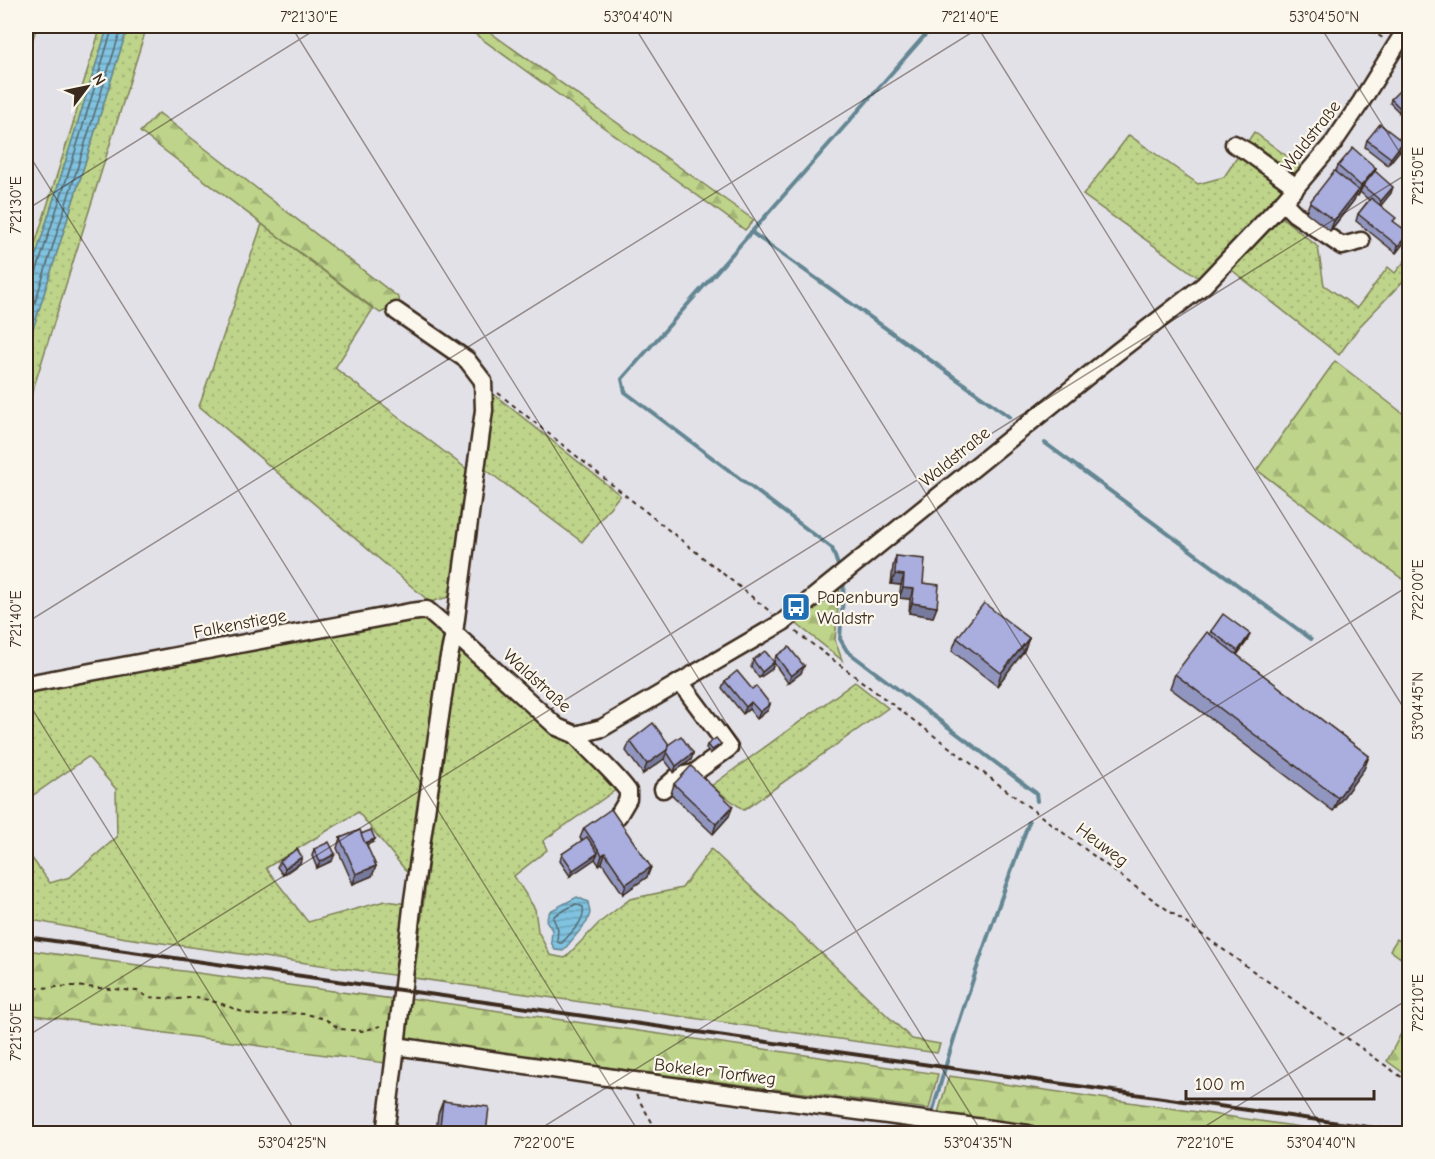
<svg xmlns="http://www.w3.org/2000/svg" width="1435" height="1159" font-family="'Comic Neue',sans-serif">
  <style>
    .grass { fill: url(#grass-dots); stroke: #7c7f54; stroke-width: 1.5 }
    .forest { fill: url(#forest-firs); stroke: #7c7f54; stroke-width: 1.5 }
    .water { fill: url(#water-rules); stroke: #648693; stroke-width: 1.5 }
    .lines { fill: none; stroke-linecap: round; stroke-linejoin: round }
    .shore { stroke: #57676c; stroke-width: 1.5 }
    .stream { stroke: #648693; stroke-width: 4 }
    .minor-casing { stroke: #3b2a1e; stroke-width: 21 }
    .path { stroke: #3b2a1e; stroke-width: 2; stroke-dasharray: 4.5 4.5; stroke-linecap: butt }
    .minor { stroke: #fbf7ec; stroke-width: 16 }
    .rail { stroke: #3b2a1e; stroke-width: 4 }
    .wall { fill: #9196c0; stroke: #3b2a1e; stroke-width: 1.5 }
    .shaded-wall { fill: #767a9c; stroke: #3b2a1e; stroke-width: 1.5 }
    .building { fill: #a9aedf; stroke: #3b2a1e; stroke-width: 1.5 }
    .ticks { fill: none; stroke: #3b2a1e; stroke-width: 1.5; stroke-opacity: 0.45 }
    .labels { text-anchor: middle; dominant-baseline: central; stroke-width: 4.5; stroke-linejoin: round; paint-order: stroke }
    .street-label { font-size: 18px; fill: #3b2a1e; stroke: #fbf7ec }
    .poi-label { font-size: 18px; fill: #3b2a1e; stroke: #fbf7ec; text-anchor: start }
    .neatline { fill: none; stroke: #3b2a1e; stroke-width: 2 }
    .ticks-label { font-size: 15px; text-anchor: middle; fill: #3b2a1e }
  </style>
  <defs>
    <pattern id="grass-dots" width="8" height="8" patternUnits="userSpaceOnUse" patternTransform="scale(1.5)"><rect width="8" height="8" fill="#bed48a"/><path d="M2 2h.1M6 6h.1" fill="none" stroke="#a4b677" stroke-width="1.8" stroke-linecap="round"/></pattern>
    <pattern id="forest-firs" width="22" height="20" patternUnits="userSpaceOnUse" patternTransform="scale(1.5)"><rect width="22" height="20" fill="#bed48a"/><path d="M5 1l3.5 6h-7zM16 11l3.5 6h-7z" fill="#a4b677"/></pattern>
    <pattern id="water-rules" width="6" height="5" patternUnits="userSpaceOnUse" patternTransform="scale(1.5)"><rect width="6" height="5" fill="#80c3e1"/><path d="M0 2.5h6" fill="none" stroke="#6a9fb6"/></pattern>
  </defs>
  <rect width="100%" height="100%" fill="#e2e1e8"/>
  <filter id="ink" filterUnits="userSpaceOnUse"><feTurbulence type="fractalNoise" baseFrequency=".0167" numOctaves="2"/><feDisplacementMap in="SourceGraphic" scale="12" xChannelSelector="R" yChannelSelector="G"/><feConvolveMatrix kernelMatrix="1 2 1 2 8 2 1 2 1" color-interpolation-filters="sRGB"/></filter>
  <g filter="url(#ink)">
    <g class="grass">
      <polygon points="101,26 108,26 66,160 26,287 26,273 76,114 82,88"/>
      <polygon points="128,26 147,26 26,412 26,351"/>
      <polygon points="1254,132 1303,168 1202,280 1083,195 1129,135 1198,184 1224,177"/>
      <polygon points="1279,215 1318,247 1324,285 1357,308 1388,267 1395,273 1409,256 1409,275 1359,327 1339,355 1228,267"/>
      <polygon points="262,224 373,309 335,368 472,473 453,596 430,602 199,406"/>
      <polygon points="486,388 620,495 582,542 481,466"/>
      <polygon points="427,615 449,636 411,877 358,812 266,868 308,922 385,901 408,904 399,976 126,938 26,919 26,850 50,883 70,877 117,837 116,789 88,757 26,800 26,688"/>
      <polygon points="465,650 620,787 543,841 547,850 514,876 535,909 538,931 550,955 565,958 599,923 630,899 682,888 711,849 912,1039 940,1044 937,1053 414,978 455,655"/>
      <polygon points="855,682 888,708 744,810 711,786"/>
    </g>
    <g class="forest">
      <polygon points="26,26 37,26 26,60"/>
      <polygon points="464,26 481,26 754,220 745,230"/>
      <polygon points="159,113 399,298 400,305 380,313 140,132"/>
      <polygon points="1335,361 1409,418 1409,584 1257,470"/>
      <polygon points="840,584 835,640 842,660 793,621"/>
      <polygon points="1397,939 1409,947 1409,964 1390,950"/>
      <polygon points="26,950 393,999 385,1063 26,1014"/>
      <polygon points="409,998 938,1074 929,1109 403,1041"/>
      <polygon points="1409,1018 1409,1077 1387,1061"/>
      <polygon points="949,1076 1342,1133 1083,1134 938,1113"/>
    </g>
    <g class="water">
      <polygon points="108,26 128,26 26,351 26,287 66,160"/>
      <polygon points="577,897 588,902 590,913 587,922 563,951 555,950 551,942 552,930 546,920 550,911"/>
    </g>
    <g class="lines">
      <g class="shore">
        <polyline points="26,284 31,283 34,279 72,162 113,26"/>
        <polyline points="26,331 122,26"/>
        <path d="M576,904L583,907C586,921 571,932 562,943H559L557,941L558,929L553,918L555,915Z"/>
      </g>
      <g class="stream">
        <polyline points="1384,26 1386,26"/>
        <polyline points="1409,45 1410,45"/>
        <polyline points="751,232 1010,417"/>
        <polyline points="1045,443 1311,639"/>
        <polyline points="840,571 832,548 625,392 622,379 933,26"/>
        <polyline points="844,581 840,639 847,651 1036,793 1037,801"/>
        <path d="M929,1117L933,1110C960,1012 994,917 1029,822"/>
        <polyline points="920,1134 925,1124"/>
      </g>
      <g class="minor-casing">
        <g id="minor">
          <polyline points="1234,144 1248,152 1296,187"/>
          <polyline points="1283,202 1295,214 1342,246 1361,241"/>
          <polyline points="26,683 32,683 410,612 427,610 454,633 557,727 576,735 602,728 783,622 1116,353 1204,285 1283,202 1334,142 1361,102 1408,26"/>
          <path d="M576,735C593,755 613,771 628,791V799L618,816"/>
          <polyline points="663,789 678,776 694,773 729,748 680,682"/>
          <polyline points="396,1046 627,1080 1028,1134"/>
          <polyline points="385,1134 396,1046 413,900 448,662 454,633 484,410 483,381 467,360 396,311"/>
        </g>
      </g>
      <g class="path">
        <polyline points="1363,26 1383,38"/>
        <polyline points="498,393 772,613"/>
        <polyline points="796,632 1130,883 1410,1083"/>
        <polyline points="26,987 38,988 73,986 137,991 148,997 179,999 197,997 222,1004 245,1013 262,1016 287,1013 306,1014 325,1019 340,1029 362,1031 384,1025"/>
        <polyline points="636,1095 659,1134"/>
      </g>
      <use href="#minor" class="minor"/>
      <polyline class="rail" points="26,937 1410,1133"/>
    </g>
    <g class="wall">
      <polygon points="1391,99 1408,103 1399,112 1390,103"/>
      <polygon points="1367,140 1401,149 1388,165 1365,147"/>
      <polygon points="1338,166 1376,168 1375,171 1391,193 1380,206 1394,222 1406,240 1396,253 1356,221 1358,214 1369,200 1360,192 1358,196 1356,195 1354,200 1330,231 1306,212 1310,202 1335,172"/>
      <polygon points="896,556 923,583 937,607 933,617 909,613 910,599 899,598 901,585 891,584 893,566"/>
      <polygon points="1211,631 1247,641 1237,655 1369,756 1364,769 1333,811 1170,688 1175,674 1210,635"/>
      <polygon points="957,638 1029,638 1024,651 997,686 952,651"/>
      <polygon points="776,656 804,666 801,673 788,683 774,663 772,669 759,678 751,667 753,660 774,662"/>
      <polygon points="725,681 752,689 770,704 768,710 757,719 749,709 743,714 722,688"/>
      <polygon points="630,741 668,745 693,753 691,760 674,772 664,759 643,774 626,751"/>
      <polygon points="721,744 719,747 710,754 706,748 707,745"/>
      <polygon points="674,784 729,816 713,834 671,794"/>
      <polygon points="584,828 651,867 647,877 623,894 602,863 599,865 595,859 570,876 560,861 562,854 582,841 580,838"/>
      <polygon points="361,834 373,842 366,845 376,866 372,876 353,884 337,848 340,838"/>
      <polygon points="314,849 332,861 317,868 312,856"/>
      <polygon points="280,861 300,863 283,875 277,867"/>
      <polygon points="443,1101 486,1134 436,1134 438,1114"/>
    </g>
    <g class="shaded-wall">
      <polygon points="1409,99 1408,103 1399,112 1400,108"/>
      <polygon points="1403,142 1401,149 1388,165 1391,158"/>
      <polygon points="1376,168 1373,178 1363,186 1358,196 1361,186"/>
      <polygon points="1393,187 1391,193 1379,208 1381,201"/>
      <polygon points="1358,190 1354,200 1330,231 1334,221"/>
      <polygon points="1409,233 1406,240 1396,253 1398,246"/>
      <polygon points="895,574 904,575 901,585 891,584"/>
      <polygon points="903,588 914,589 910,599 899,598"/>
      <polygon points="912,603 937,607 933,617 909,613"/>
      <polygon points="1250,634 1247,641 1235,657 1238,651"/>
      <polygon points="1029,638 1024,651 997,686 1001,673"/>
      <polygon points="774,662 772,669 759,678 762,672"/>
      <polygon points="804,666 801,673 788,683 791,676"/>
      <polygon points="751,702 749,709 743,714 746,707"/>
      <polygon points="770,704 768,710 757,719 760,712"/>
      <polygon points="721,744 719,747 710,754 712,750"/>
      <polygon points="668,749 664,759 643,774 647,764"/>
      <polygon points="693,753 691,760 674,772 676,766"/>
      <polygon points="1369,756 1364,769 1333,811 1338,798"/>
      <polygon points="733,806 729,816 713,834 716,824"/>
      <polygon points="375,839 373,842 361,848 362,844"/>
      <polygon points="598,853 595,859 570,876 573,870"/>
      <polygon points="605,853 602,863 599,865 602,855"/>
      <polygon points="335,854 332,861 317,868 320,862"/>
      <polygon points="302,857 300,863 283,875 285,868"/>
      <polygon points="376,866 372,876 353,884 356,874"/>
      <polygon points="651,867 647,877 623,894 626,884"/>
    </g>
    <g class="building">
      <polygon points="1400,90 1409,99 1400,108 1391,99"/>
      <polygon points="1380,124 1403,142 1391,158 1367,140"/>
      <polygon points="1353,148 1376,168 1361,186 1338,166"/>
      <polygon points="1334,171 1358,190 1334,221 1310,202"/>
      <polygon points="1375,171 1393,187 1381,201 1363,186"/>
      <polygon points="1371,198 1396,218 1393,221 1409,233 1398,246 1358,214"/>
      <polygon points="896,556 925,559 923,583 939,585 937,607 912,603 914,589 903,588 904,575 895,574"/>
      <polygon points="984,603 1029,638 1001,673 957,638"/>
      <polygon points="1223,614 1250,634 1238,651 1211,631"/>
      <polygon points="1207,632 1369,756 1338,798 1175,674"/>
      <polygon points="789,647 804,666 791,676 776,656"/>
      <polygon points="765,651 774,662 762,672 753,660"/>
      <polygon points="737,671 752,689 756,686 770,704 760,712 751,702 746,707 725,681"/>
      <polygon points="653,723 668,743 668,749 647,764 630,741"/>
      <polygon points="681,736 693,753 676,766 667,752 668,745"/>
      <polygon points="716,738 721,744 712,750 707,745"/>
      <polygon points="691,766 733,806 716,824 674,784"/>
      <polygon points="611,809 651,867 626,884 605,853 602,855 584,828"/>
      <polygon points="360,830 376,866 356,874 340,838"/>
      <polygon points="371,830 375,839 365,843 361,834"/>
      <polygon points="587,837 598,853 573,870 562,854"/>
      <polygon points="329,842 335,854 320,862 314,849"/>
      <polygon points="297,849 302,857 285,868 280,861"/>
      <polygon points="443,1101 489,1107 486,1134 439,1134"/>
    </g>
  </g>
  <path class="ticks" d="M291,26L983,1134M634,26L1326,1134M977,26L1410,718M1320,26L1410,169M26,150L640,1134M26,210L321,26M26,623L982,26M26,699L297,1134M26,1037L1410,172M532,1134L1410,585M1193,1134L1410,998"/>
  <defs>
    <g id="bus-square" transform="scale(1.5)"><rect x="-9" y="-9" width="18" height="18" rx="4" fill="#1f6fb2" stroke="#fbf7ec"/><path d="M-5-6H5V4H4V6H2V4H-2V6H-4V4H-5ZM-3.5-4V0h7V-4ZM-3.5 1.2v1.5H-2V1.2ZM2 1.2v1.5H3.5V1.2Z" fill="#fff"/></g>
  </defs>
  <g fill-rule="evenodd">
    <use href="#bus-square" x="796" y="607"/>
  </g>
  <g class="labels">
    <g class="street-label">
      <text transform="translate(1311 136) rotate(-52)">Waldstraße</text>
      <text transform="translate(955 457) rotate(-39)">Waldstraße</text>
      <text transform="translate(240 624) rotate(-11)">Falkenstiege</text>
      <text transform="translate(537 681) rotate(42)">Waldstraße</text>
      <text transform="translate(1102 845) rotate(37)">Heuweg</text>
      <text transform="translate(715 1072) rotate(7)">Bokeler Torfweg</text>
    </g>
    <g class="poi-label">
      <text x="817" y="597">Papenburg<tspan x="817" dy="21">Waldstr</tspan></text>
    </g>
  </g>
  <rect width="1435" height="1159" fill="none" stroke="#fbf7ec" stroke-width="66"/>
  <g transform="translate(87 87) rotate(58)" stroke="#fbf7ec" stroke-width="4.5" paint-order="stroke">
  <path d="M0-4.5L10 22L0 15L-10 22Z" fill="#3b2a1e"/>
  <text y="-9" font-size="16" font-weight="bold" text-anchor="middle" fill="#3b2a1e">N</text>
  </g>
  <path d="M1186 1090v9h188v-9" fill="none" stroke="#3b2a1e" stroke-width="3"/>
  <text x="1195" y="1090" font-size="18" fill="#3b2a1e" stroke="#fbf7ec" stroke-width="4.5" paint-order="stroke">100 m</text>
  <rect x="33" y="33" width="1369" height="1093" class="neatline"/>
  <g class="ticks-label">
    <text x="309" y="22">7°21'30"E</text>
    <text x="638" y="22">53°04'40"N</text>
    <text x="970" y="22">7°21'40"E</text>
    <text x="1324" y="22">53°04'50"N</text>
    <text transform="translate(1418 176) rotate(-90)" y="5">7°21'50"E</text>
    <text transform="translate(16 205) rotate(-90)" y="5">7°21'30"E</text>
    <text transform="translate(1418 590) rotate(-90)" y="5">7°22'00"E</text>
    <text transform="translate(16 619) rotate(-90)" y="5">7°21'40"E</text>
    <text transform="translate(1418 706) rotate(-90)" y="5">53°04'45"N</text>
    <text transform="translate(1418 1003) rotate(-90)" y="5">7°22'10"E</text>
    <text transform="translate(16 1032) rotate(-90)" y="5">7°21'50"E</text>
    <text x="292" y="1148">53°04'25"N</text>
    <text x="544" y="1148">7°22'00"E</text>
    <text x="978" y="1148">53°04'35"N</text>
    <text x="1205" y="1148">7°22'10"E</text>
    <text x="1321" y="1148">53°04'40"N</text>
  </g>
</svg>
